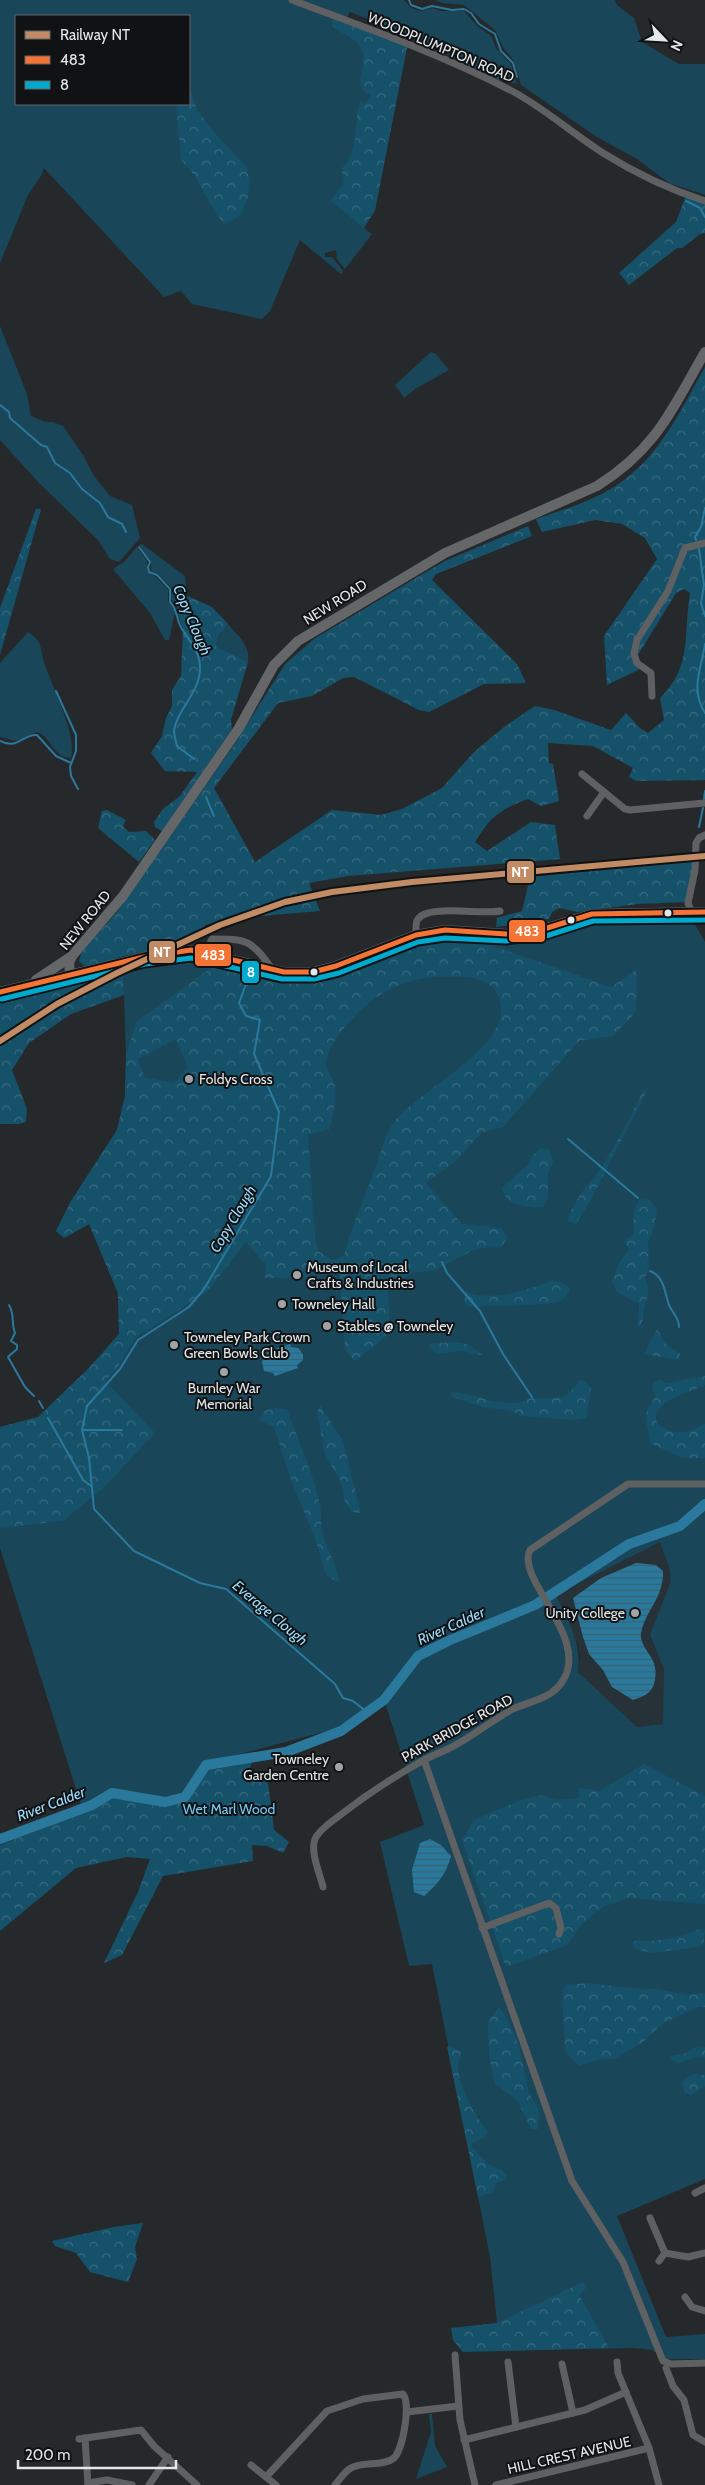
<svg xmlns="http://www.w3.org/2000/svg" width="705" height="2485" font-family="Cabin,sans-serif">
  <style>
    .built { fill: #263237 }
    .green { fill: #1a4659; fill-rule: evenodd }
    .forest { fill: url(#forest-crowns); fill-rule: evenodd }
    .water { fill: url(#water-rules) }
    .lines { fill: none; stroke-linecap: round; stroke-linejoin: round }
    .stream { stroke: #2a799c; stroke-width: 2 }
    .river { stroke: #2a799c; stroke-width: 10 }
    .minor { stroke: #5f6061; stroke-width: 7 }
    .highway { stroke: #656668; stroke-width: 10 }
    .bus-1-casing { stroke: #101214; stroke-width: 9 }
    .bus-2-casing { stroke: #101214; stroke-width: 9 }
    .bus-1 { stroke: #f57335; stroke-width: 5 }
    .bus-2 { stroke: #00a9ce; stroke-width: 5 }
    .rail-1-casing { stroke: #101214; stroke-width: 10 }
    .rail-1 { stroke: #c18c65; stroke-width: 6 }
    .bus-dot { fill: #e3e7e9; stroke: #101214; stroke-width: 2 }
    .poi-dot { fill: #a1a4a7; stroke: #101214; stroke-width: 2 }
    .labels { text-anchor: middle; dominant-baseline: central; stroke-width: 4; stroke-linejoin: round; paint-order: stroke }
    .street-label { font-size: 14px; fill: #e3e7e9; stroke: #101214 }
    .poi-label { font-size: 14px; fill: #e3e7e9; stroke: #101214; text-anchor: start }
    .park-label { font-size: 14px; fill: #74caf5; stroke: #101214 }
    .water-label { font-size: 15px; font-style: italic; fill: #9bdafa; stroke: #101214 }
    .line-badge { stroke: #101214; stroke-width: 2 }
    .badge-label { font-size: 14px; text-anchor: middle; font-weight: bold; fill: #fff }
  </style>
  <defs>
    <pattern id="forest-crowns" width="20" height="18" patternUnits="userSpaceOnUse" patternTransform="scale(1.25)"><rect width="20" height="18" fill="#16516a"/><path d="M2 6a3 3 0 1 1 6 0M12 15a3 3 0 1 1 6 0" fill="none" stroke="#386a7f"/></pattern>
    <pattern id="water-rules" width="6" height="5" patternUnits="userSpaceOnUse" patternTransform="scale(1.25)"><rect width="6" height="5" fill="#2a799c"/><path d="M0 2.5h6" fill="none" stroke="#366275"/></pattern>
  </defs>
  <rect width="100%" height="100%" fill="#26292c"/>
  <polygon class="built" points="705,1518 705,1720 637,1727 578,1672 580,1655 578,1645 556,1596"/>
  <g class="green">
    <path d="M0,0H404L411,8L421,11L432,8L441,11H464L477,26L491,36L496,48L511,64L517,84L497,80L412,36L350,12L345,22L407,47L375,210L364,228L372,234L345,269L337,259L336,250L325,253V257H332L343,271L341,274L300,240L270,311L262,319L192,304L181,291L164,297L44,168L42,174L28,195L0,263ZM16,16H189V104H16Z"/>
    <polygon points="435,0 615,0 617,5 634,18 642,42 679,64 705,64 705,195 669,183 637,159 597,137 521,85 514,61 503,47 495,30 464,5 442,3"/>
    <polygon points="0,326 27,394 31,416 45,422 53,422 63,426 83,455 94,476 110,496 132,505 140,538 119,562 110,559 98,540 40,484 0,440"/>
    <polygon points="431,352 436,354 449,370 415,389 404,398 395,385"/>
    <polygon points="142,544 185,576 186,587 178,607 171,599 172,588 158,574 151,571 151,562 139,545"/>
    <polygon points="137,547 147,561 147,571 156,577 168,590 168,601 175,612 169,640 165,640 150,613 113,569 124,562"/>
    <path d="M228,624C238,636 251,646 248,662L216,646L218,636Z"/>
    <path d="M28,632C32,635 37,638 39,643C42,649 42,656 44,662C52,688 77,733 71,758C53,758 52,737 37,732L16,741L0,737V663Z"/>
    <path d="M690,916L705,942V2179L617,2216L666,2337L705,2334V2359H666L652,2350L634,2348L500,2351L490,2257L432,1964L409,1966L380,1842L424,1825L383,1696L335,1729L205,1763L185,1794L165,1799L110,1791L81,1805L0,1548V1427L38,1417L89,1368L119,1334L118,1293L89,1224L64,1238L56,1231L71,1201L117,1130L125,1096L126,1055L123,967L184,958L222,960L285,978L316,977L340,972L391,952L446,936L506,940L535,937L591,920ZM660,1542L670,1570L671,1581L650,1635L664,1669L663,1724L637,1727L578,1672C582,1642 568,1622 556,1595Z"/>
    <polygon points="429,2414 432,2414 435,2446 447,2467 416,2479 431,2432"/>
  </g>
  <g class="forest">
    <path d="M333,19L407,47L375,210L364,228L331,201L343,183L342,168C360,151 353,124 360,101L365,103L371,96C368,93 364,92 362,88C356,78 368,62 362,50C356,36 341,35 332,25Z"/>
    <polygon points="189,85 197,110 218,137 246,166 250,181 248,197 241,215 225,224 217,215 194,175 181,160 176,104 189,104"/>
    <polygon points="688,197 705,203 705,233 700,234 682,248 677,248 629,285 619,273 676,222 685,198"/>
    <path d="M705,367V780L636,781L629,777L633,768L593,746L548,743L549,763L553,764L559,801L541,806L528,799C500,809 490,817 475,842L487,851L531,822L555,825L560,859L348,876L309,883L320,911L235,918L205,925L187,944L124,956L89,967L83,965L79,961L82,951L117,912L234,745L285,664L314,639L426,572L445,561L528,526L532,536L436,574L432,580L517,664L526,683L484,684L429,712L419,710L354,677L343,678L312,696L278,703L214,788L255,862L332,810L381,815L402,809L442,788L473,753L504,727L535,706L554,710L611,730L626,713L640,728L648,733L664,720L660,698C693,666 683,635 690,593L684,589L676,593L638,655L640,669L607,685L604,636L657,559L645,538L622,524L595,520L542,532L536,519C562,510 590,502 614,487C659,459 680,411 705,367Z"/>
    <polygon points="36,509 41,509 0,655 0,608"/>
    <polygon points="181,593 212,607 228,624 218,636 216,646 248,662 231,720 232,729 162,831 155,827 154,822 163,809 180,796 197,772 165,771 151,753 162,736 166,718 172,706 172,690 181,676 183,629 177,610"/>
    <polygon points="107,810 126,820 123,826 129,832 146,831 155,840 139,862 98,828 102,811"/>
    <polygon points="694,861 686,902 638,904 577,912 560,908 552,912 549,919 496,927 497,918 522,911 530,877"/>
    <path d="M446,936L468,937L611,987L637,969L636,1012L613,1036L579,1041L503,1127L481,1133L457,1160L426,1183L462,1224L501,1228L508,1238L501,1247L493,1246L471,1251L433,1271L414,1272L388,1286L390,1333L355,1361L345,1350L339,1268L303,1278L298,1267L291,1270L290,1278H265L266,1265L246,1242L208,1291L135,1338L118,1367L105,1381L155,1433L104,1487L63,1521L0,1528V1427L38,1417L89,1368L119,1334L118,1293L89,1224L64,1238L56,1231L71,1201L117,1130L125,1096L126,1055L136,1022L222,960L285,978L316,977L340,972L391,952ZM432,977C454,977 490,972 499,998C517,1045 419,1089 395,1121C384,1135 380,1157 373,1174C363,1201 351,1228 344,1256L332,1260L318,1251L315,1237L308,1135L329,1129C333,1116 338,1097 334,1083C333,1077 327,1072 326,1066C326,1041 364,1003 385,992C400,984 415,979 432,977ZM176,1039L188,1067L174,1083L144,1077L138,1059Z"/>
    <polygon points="123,967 124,995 71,1014 29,1043 12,1070 27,1109 26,1122 19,1124 0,1124 0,998"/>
    <path d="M649,1087L589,1203L576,1224L568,1221C574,1196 594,1180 607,1159C620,1138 631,1115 642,1093Z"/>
    <path d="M541,1148L550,1150L553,1162L548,1173V1199L543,1207C529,1208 505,1206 502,1188L528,1164L531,1157Z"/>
    <path d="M648,1198L657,1209L654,1228L648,1242L649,1266L645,1278C651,1290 648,1294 645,1305C642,1315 645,1321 638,1329L639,1304L617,1292L612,1282L620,1261L629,1250L624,1242L634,1233C634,1219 631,1210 640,1199Z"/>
    <path d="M551,1281L561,1282L569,1287L570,1291C567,1294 565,1298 562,1300C549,1307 488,1305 469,1307L465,1303V1291C488,1303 528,1290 551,1281Z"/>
    <polygon points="657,1329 666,1344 680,1354 679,1360 644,1354"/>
    <path d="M454,1342L467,1344L483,1355C475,1355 470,1352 463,1351C452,1350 432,1361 429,1344Z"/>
    <path d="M705,1376V1385C692,1392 677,1394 665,1403C644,1420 663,1433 683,1432C690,1432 698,1427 705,1424V1458H682L650,1443L646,1418L647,1410L656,1396L652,1389L654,1382L660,1380L665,1383L673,1382Z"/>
    <path d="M579,1380L584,1381L591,1387L586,1418L574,1420L521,1416L511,1411L483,1407L452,1397L451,1392C473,1393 499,1407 521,1402C525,1401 528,1398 532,1398C555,1397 565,1404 579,1380Z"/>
    <polygon points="320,1405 343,1441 361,1513 352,1512 344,1499 341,1481 326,1458 317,1413"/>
    <path d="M275,1408L287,1409C298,1441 313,1472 320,1505C322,1515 320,1525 323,1535C328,1553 337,1563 339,1583L326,1575L316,1541L291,1480L274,1427L259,1420L264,1411Z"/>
    <polygon points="253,1758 249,1771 268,1783 274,1830 289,1842 283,1853 267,1846 252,1845 253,1861 163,1876 122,1955 104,1963 138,1892 150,1859 127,1857 76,1868 0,1931 0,1845 87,1811 113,1795 165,1805 187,1799 208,1768"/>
    <polygon points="644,1764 705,1796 705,1904 628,1898 603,1907 582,1924 567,1945 506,1967 462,1840 474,1820 521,1800 542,1795 556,1800 579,1798 579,1788 600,1791"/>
    <path d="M699,1929L705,1930L703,1946L652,1953L635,1949L632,1943L637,1940C653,1944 684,1936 699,1929Z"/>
    <polygon points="588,1983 630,1988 657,1989 687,1995 703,1993 705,1994 705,2007 698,2007 662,2024 642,2043 614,2059 597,2060 579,2066 565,2051 562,1991 566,1985"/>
    <polygon points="499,2007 510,2024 519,2046 529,2093 539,2110 538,2129 531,2129 518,2101 495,2084 489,2056 488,2022"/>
    <path d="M450,2046L462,2052C448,2071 475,2115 487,2131L484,2138L472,2143V2147L488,2164L502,2170L507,2176L505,2180L495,2183L493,2192L478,2197L447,2047Z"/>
    <polygon points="697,2046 705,2047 705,2058 696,2057 679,2063 670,2059 670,2056 684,2054"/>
    <polygon points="693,2074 705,2075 705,2086 691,2095 685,2093 681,2082"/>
    <polygon points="143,2223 135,2247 137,2259 128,2282 90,2272 76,2253 55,2246 52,2241 114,2227"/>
    <polygon points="583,2282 586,2288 579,2295 609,2348 463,2352 453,2340 451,2328 497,2323"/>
  </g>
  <g class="water">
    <polygon points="290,1344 291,1347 298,1348 303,1354 303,1360 297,1365 298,1368 275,1376 273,1373 264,1371 262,1361 267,1356 267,1352"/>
    <path d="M636,1563L656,1565L663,1571C664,1598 645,1611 641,1633C639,1651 662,1657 654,1684C651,1694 642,1697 633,1700L612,1687L603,1670L589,1654L583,1637L573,1598L601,1578Z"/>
    <path d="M430,1839L441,1845L451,1856C446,1874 438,1884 424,1896L414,1892L412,1870L420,1843Z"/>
  </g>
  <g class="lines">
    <g class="stream">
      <polyline points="409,0 411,5 422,9 432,6 452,10 464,9 471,13 479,24 495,34 501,51 513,63 517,77"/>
      <polyline points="686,201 700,208 705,217"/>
      <polyline points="0,405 9,412 10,418 41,445 47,447 55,463 70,473 82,489 100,503 108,517 122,524 126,532"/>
      <polyline points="696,540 695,537 701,527 705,508"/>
      <path d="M139,547L150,562L148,567L149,572L157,575L170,589V602C178,610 176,619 182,629C188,638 197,649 199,659C206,689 177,707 174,731C174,735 176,741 177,746L194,759"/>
      <polyline points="699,549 704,585 701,603 705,616"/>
      <path d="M705,644C701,670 690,689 705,713"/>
      <polyline points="56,691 76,735 76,751 70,767 71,776 78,789"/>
      <path d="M0,741C18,750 22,734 37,735L56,756L71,763"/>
      <polyline points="206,797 214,816"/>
      <polyline points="704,799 705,791"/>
      <polyline points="699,827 703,808"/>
      <polyline points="568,1139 638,1198"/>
      <polyline points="442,1262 447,1273 480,1311 503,1354 532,1397"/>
      <path d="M650,1271C664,1276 665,1293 669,1305C673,1314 679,1317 679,1327"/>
      <path d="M9,1305C15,1315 11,1323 15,1333L11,1341L17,1345V1349L8,1357L25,1387L34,1396"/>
      <polyline points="39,1401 43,1408"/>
      <polyline points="48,1418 83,1480 91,1486"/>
      <polyline points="82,1430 87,1406 120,1369 138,1340 189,1307 204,1289 271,1176 279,1112 254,1054 260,1020 246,1016 239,1003 246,984"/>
      <polyline points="122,1430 82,1430 89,1458 94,1509 134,1551 200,1583 226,1589 335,1684 343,1698 353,1701 367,1712"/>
    </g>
    <polyline class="river" points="0,1839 92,1805 112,1793 165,1802 185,1797 206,1765 286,1752 341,1731 384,1700 418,1656 448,1641 535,1605 629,1544 680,1526 705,1504"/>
    <g class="minor">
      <path d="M292,0C366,28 441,54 512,91C544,108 572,133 603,153C635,173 668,189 705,201"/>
      <polyline points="652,696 651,673 637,663 634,654 637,640 668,591 685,548 705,543"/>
      <polyline points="582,774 625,809 630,810 705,803"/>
      <polyline points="587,816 604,792"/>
      <polyline points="691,911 688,903 695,870 696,843 699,838 705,835"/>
      <path d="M416,935C416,930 415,923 418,919C428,904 483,915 500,911"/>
      <path d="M205,953L212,939C246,939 251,939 272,969"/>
      <polyline points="424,1760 572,2181 623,2262 663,2361 671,2364 705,2363"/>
      <path d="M323,1887C320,1874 310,1852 315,1839C319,1830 331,1822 339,1816C366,1795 395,1776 424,1760C435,1754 448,1750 459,1743C477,1733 494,1719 513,1709C530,1701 551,1699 562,1682C592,1639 515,1579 530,1550L628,1484H705"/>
      <polyline points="482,1928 549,1903 556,1908 561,1928 559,1934"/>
      <polyline points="695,2193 705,2188"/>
      <polyline points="650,2218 665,2253"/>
      <polyline points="665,2253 688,2257 705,2253"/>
      <polyline points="659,2261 665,2253"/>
      <polyline points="685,2297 692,2307 705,2311"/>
      <polyline points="455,2355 460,2420 475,2485"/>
      <polyline points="508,2362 516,2427"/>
      <polyline points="617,2362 618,2373 649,2448 659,2485"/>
      <polyline points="562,2364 573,2413"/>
      <polyline points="666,2368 673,2386 684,2400 693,2435 705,2442"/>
      <polyline points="407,2412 458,2406"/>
      <polyline points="85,2438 88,2485"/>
      <polyline points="79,2439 141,2430 154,2446 197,2485"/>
      <polyline points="464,2440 585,2410 626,2392"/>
      <polyline points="251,2465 276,2485"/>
      <path d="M266,2477L327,2411L363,2399L403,2394C411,2404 403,2449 394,2458C383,2467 363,2461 351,2468C345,2471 340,2479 335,2485"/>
      <polyline points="88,2483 107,2480 132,2485"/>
      <polyline points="149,2485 168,2457"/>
      <polyline points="496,2485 649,2448"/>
    </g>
    <g class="highway">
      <path d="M70,974L69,963L72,956L123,896L239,728L274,665L298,641L445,553L597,486C656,449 671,411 705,352"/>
      <polyline points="36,980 72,956"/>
      <polyline points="0,992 144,957 191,950 284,972 313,972 336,966 416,935 445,930 506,934 544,929 592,914 705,912"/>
    </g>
    <g class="bus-1-casing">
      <polyline id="bus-1" points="0,992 144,957 191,950 284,972 313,972 336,966 416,935 445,930 506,934 544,929 592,914 705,912"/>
    </g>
    <g class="bus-2-casing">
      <polyline id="bus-2" points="2,999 145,964 191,958 282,979 314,979 339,973 418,942 445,938 506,941 546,936 593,921 705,920"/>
    </g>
    <use href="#bus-1" class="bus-1"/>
    <use href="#bus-2" class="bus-2"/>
    <g class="rail-1-casing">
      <polyline id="rail-1" points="0,1041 57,1004 117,973 220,925 285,902 332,892 412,882 705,856"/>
    </g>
    <use href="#rail-1" class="rail-1"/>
  </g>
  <g class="bus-dot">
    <circle cx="668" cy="913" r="4.5"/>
    <circle cx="571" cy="920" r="4.5"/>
    <circle cx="314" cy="972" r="4.5"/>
  </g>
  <g class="poi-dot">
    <circle cx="189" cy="1079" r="5"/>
    <circle cx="297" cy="1275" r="5"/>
    <circle cx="282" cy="1304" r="5"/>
    <circle cx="327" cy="1326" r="5"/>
    <circle cx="174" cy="1345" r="5"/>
    <circle cx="224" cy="1372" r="5"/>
    <circle cx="635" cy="1613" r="5"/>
    <circle cx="339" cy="1767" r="5"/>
  </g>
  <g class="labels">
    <g class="street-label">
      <text transform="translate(441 47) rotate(23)">WOODPLUMPTON ROAD</text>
      <text transform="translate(335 602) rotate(-32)">NEW ROAD</text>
      <text transform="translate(85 920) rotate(-51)">NEW ROAD</text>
      <text transform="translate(457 1728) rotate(-29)">PARK BRIDGE ROAD</text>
      <text transform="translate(569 2455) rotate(-13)">HILL CREST AVENUE</text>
    </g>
    <g class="poi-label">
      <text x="199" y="1079">Foldys Cross</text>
      <text x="307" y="1267">Museum of Local<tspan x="307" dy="16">Crafts &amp; Industries</tspan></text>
      <text x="292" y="1304">Towneley Hall</text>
      <text x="337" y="1326">Stables @ Towneley</text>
      <text x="184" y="1337">Towneley Park Crown<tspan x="184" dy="16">Green Bowls Club</tspan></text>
      <text x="224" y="1388" text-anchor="middle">Burnley War<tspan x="224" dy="16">Memorial</tspan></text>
      <text x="625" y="1613" text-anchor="end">Unity College</text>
      <text x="329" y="1759" text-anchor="end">Towneley<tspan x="329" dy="16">Garden Centre</tspan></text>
    </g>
    <g class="park-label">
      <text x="229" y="1809">Wet Marl Wood</text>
    </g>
    <g class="water-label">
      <text transform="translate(192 620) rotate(67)">Copy Clough</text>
      <text transform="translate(233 1219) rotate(-59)">Copy Clough</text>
      <text transform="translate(270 1613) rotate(40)">Everage Clough</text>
      <text transform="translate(451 1626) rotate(-24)">River Calder</text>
      <text transform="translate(51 1804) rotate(-21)">River Calder</text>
    </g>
  </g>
  <g class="line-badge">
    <rect x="506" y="860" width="29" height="24" rx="5" fill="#c18c65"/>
    <rect x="508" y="919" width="38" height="24" rx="5" fill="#f57335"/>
    <rect x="148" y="940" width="28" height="24" rx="5" fill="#c18c65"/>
    <rect x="194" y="943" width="38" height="24" rx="5" fill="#f57335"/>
    <rect x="241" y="960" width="19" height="24" rx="5" fill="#00a9ce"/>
  </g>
  <g class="badge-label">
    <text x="520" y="877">NT</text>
    <text x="527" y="936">483</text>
    <text x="162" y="957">NT</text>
    <text x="213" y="960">483</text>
    <text x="251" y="977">8</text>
  </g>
  <rect x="15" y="15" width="175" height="90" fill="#101214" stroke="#646769"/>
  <rect x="25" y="31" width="25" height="8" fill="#c18c65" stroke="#646769"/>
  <text x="60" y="40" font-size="15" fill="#e3e7e9">Railway NT</text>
  <rect x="25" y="56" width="25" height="8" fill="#f57335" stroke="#646769"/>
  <text x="60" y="65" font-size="15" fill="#e3e7e9">483</text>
  <rect x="25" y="81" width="25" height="8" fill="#00a9ce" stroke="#646769"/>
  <text x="60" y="90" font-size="15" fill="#e3e7e9">8</text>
  <g transform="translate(665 40) rotate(115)" stroke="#101214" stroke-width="4" paint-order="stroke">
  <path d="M0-4L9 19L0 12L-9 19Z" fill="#e3e7e9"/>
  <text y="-8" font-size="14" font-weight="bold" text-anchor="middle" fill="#e3e7e9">N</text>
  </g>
  <path d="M18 2460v8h158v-8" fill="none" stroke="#e3e7e9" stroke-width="2.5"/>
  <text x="25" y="2460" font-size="15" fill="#e3e7e9" stroke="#101214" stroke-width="4" paint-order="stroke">200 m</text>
</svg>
